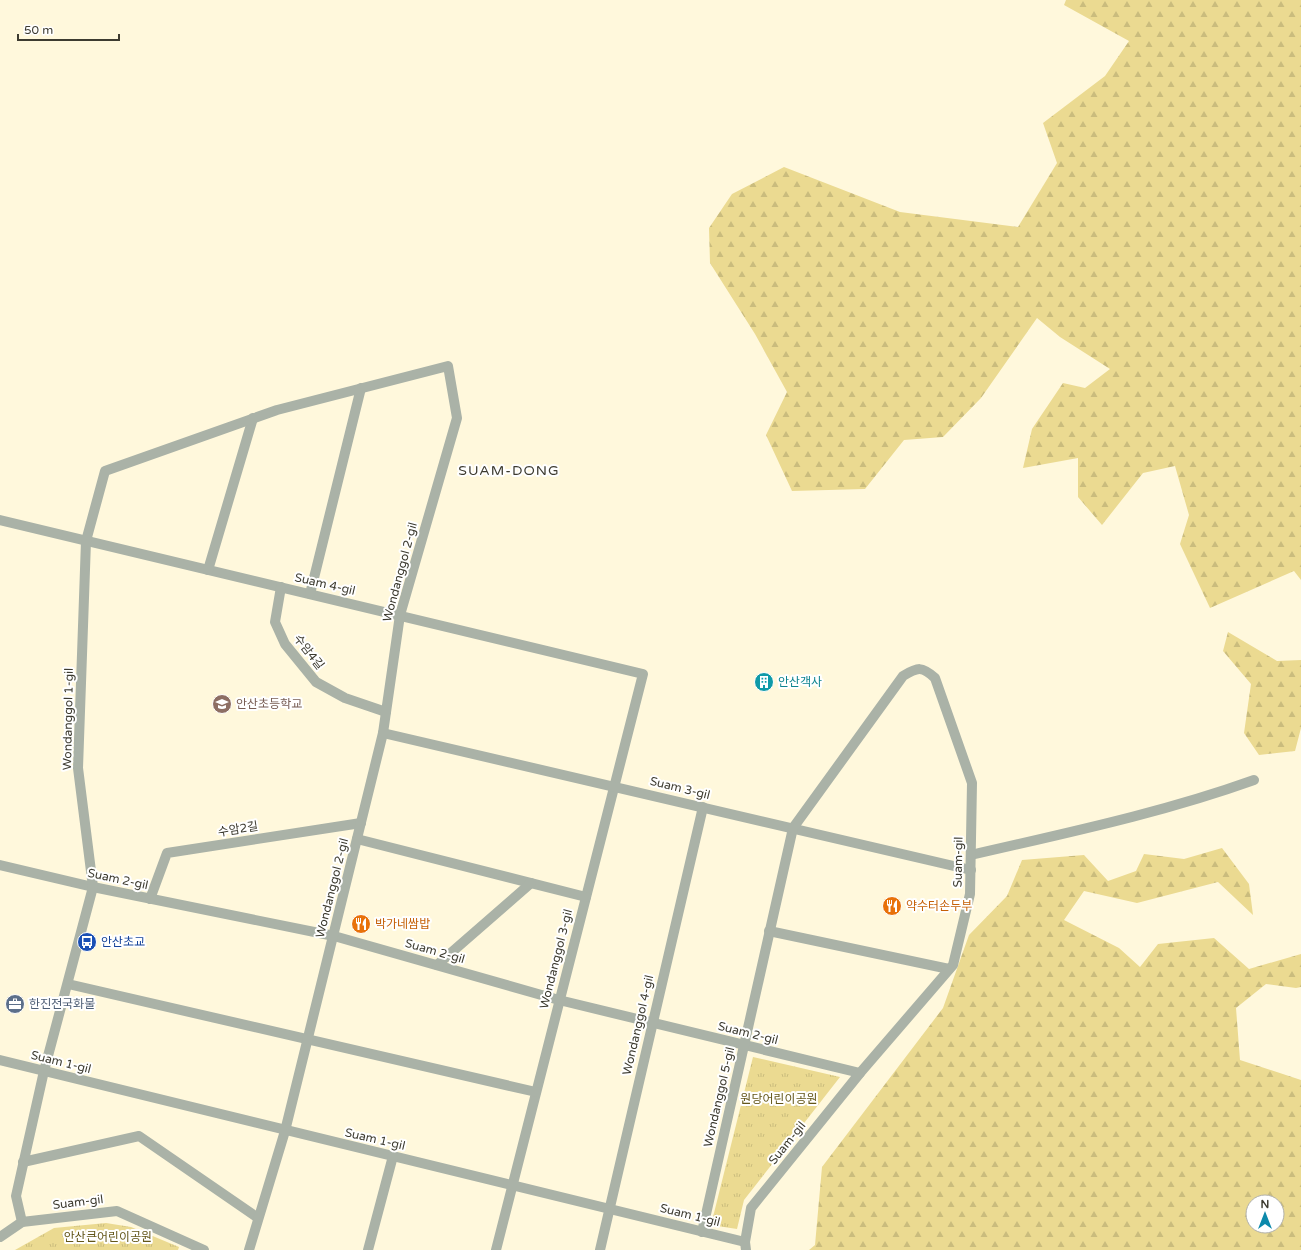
<svg xmlns="http://www.w3.org/2000/svg" width="1301" height="1250" font-family="'Varela Round','Noto Sans KR',sans-serif">
  <style>
    .forest { fill: url(#forest-firs); fill-rule: evenodd }
    .park { fill: url(#park-tufts) }
    .lines { fill: none; stroke-linecap: round; stroke-linejoin: round }
    .minor { stroke: #aab2a7; stroke-width: 10 }
    .tertiary { stroke: #aab2a7; stroke-width: 10 }
    .labels { text-anchor: middle; dominant-baseline: central; stroke-width: 4; stroke-linejoin: round; paint-order: stroke }
    .street-label { font-size: 12px; fill: #3d3b30; stroke: #fff }
    .culture-label { font-size: 12px; fill: #0d838f; stroke: #fff; text-anchor: start }
    .education-label { font-size: 12px; fill: #785e54; stroke: #fff; text-anchor: start }
    .food-label { font-size: 12px; fill: #c56008; stroke: #fff; text-anchor: start }
    .transit-label { font-size: 12px; fill: #164399; stroke: #fff; text-anchor: start }
    .service-label { font-size: 12px; fill: #4e5e75; stroke: #fff; text-anchor: start }
    .park-label { font-size: 12px; fill: #64571a; stroke: #fff }
    .quarter-label { font-size: 14px; letter-spacing: 1px; fill: #3d3b30; stroke: #fff }
  </style>
  <defs>
    <pattern id="forest-firs" width="22" height="20" patternUnits="userSpaceOnUse"><rect width="22" height="20" fill="#ebda91"/><path d="M5 1l3.5 6h-7zM16 11l3.5 6h-7z" fill="#cabc7d"/></pattern>
    <pattern id="park-tufts" width="24" height="20" patternUnits="userSpaceOnUse"><rect width="24" height="20" fill="#ebda91"/><path d="M3 7l-1-3M5 7V3M7 7l1-3M15 17l-1-3M17 17v-4M19 17l1-3" fill="none" stroke="#cabc7d"/></pattern>
  </defs>
  <rect width="100%" height="100%" fill="#fff8dc"/>
  <g class="forest">
    <polygon points="1066,0 1301,0 1301,580 1294,571 1210,608 1180,544 1189,515 1175,466 1143,473 1102,525 1078,497 1078,458 1023,468 1032,429 1063,383 1085,388 1110,369 1060,337 1037,318 981,398 943,437 904,440 865,489 792,491 766,435 787,392 755,334 710,263 709,228 732,194 784,167 900,212 1018,227 1057,163 1043,123 1105,76 1129,41 1064,5"/>
    <polygon points="1228,632 1277,661 1301,660 1301,728 1295,751 1259,755 1244,733 1251,684 1223,651"/>
    <path d="M1222,848L1249,884L1253,915L1218,882L1137,903L1084,891L1064,920L1119,948L1140,967L1158,944L1214,938L1249,969L1301,954V987L1296,988L1266,984L1236,1008L1240,1060L1301,1080V1250H809L815,1245L822,1167L943,1008L969,935L1007,896L1022,860L1084,855L1108,881L1136,871L1144,854L1184,859ZM1253,1202H1277V1226H1253Z"/>
  </g>
  <g class="park">
    <polygon points="753,1057 840,1077 744,1200 737,1229 711,1225"/>
    <polygon points="106,1223 131,1227 179,1247 178,1250 15,1250 54,1228"/>
  </g>
  <g class="lines">
    <g class="minor">
      <polyline points="0,520 643,674 496,1250"/>
      <polyline points="208,570 253,418"/>
      <polyline points="281,587 275,622 285,644 316,682 345,698 386,712"/>
      <polyline points="310,594 361,388"/>
      <polyline points="383,733 971,870"/>
      <polyline points="357,839 586,897"/>
      <path d="M971,855C1066,833 1162,813 1254,780"/>
      <polyline points="0,865 93,887 334,936 559,1000 860,1073"/>
      <polyline points="150,899 167,853 361,823"/>
      <polyline points="769,931 949,969"/>
      <polyline points="437,965 531,883"/>
      <polyline points="68,984 536,1092"/>
      <polyline points="0,1060 745,1242"/>
      <polyline points="23,1162 139,1136 258,1218"/>
      <polyline points="22,1222 16,1196 44,1071 93,887 78,768 86,541 105,471 277,410 448,366 457,418 400,615 383,733 285,1131 249,1250"/>
      <polyline points="702,1232 793,828"/>
      <polyline points="368,1250 393,1156"/>
      <polyline points="600,1250 703,807"/>
    </g>
    <g class="tertiary">
      <polyline points="0,1237 22,1222 117,1211 204,1250"/>
      <path d="M746,1250L745,1242L751,1208L860,1073L953,965L970,894L972,783L935,678C922,666 918,667 903,676L793,828"/>
    </g>
  </g>
  <defs>
    <g id="building-disc" transform="scale(1)"><circle r="9.5" fill="#0f9aa8" stroke="#fff"/><path d="M-4-6H4V6H1V3H-1V6H-4ZM-2.5-4.3h1.7v1.8h-1.7ZM.8-4.3h1.7v1.8H.8ZM-2.5-1h1.7V.8h-1.7ZM.8-1h1.7V.8H.8Z" fill="#fff"/></g>
    <g id="school-disc" transform="scale(1)"><circle r="9.5" fill="#8d6e63" stroke="#fff"/><path d="M0-5L7-2L0 1L-7-2ZM-4 1L0 2.5L4 1V4Q0 6-4 4Z" fill="#fff"/></g>
    <g id="restaurant-disc" transform="scale(1)"><circle r="9.5" fill="#e8710a" stroke="#fff"/><path d="M-5-6h1v4h1v-4h1v4h1v-4h1v5L-1.5 .5V6h-2V.5L-5-1ZM5-6V6H3V1.5H1.5Q1.5-4 5-6Z" fill="#fff"/></g>
    <g id="bus-disc" transform="scale(1)"><circle r="9.5" fill="#1a4fb4" stroke="#fff"/><path d="M-5-6H5V4H4V6H2V4H-2V6H-4V4H-5ZM-3.5-4V0h7V-4ZM-3.5 1.2v1.5H-2V1.2ZM2 1.2v1.5H3.5V1.2Z" fill="#fff"/></g>
    <g id="office-disc" transform="scale(1)"><circle r="9.5" fill="#5c6f8a" stroke="#fff"/><path d="M-6-3h4V-5.5h4V-3h4V5H-6ZM-1-4.5V-3h2v-1.5ZM-6 0V1H6V0Z" fill="#fff"/></g>
  </defs>
  <g fill-rule="evenodd">
    <use href="#building-disc" x="764" y="682"/>
    <use href="#school-disc" x="222" y="704"/>
    <use href="#restaurant-disc" x="892" y="906"/>
    <use href="#restaurant-disc" x="361" y="924"/>
    <use href="#bus-disc" x="87" y="942"/>
    <use href="#office-disc" x="15" y="1004"/>
  </g>
  <g class="labels">
    <g class="street-label">
      <text transform="translate(400 572) rotate(-75)">Wondanggol 2-gil</text>
      <text transform="translate(325 584) rotate(13)">Suam 4-gil</text>
      <text transform="translate(309 652) rotate(52)">수암4길</text>
      <text transform="translate(68 719) rotate(-89)">Wondanggol 1-gil</text>
      <text transform="translate(680 788) rotate(14)">Suam 3-gil</text>
      <text transform="translate(238 829) rotate(-9)">수암2길</text>
      <text transform="translate(958 862) rotate(-89)">Suam-gil</text>
      <text transform="translate(118 879) rotate(12)">Suam 2-gil</text>
      <text transform="translate(332 888) rotate(-76)">Wondanggol 2-gil</text>
      <text transform="translate(435 951) rotate(16)">Suam 2-gil</text>
      <text transform="translate(556 959) rotate(-76)">Wondanggol 3-gil</text>
      <text transform="translate(638 1025) rotate(-77)">Wondanggol 4-gil</text>
      <text transform="translate(748 1033) rotate(14)">Suam 2-gil</text>
      <text transform="translate(61 1062) rotate(14)">Suam 1-gil</text>
      <text transform="translate(719 1097) rotate(-77)">Wondanggol 5-gil</text>
      <text transform="translate(375 1139) rotate(13)">Suam 1-gil</text>
      <text transform="translate(787 1143) rotate(-51)">Suam-gil</text>
      <text transform="translate(78 1202) rotate(-7)">Suam-gil</text>
      <text transform="translate(690 1215) rotate(14)">Suam 1-gil</text>
    </g>
    <g class="culture-label">
      <text x="778" y="682">안산객사</text>
    </g>
    <g class="education-label">
      <text x="236" y="704">안산초등학교</text>
    </g>
    <g class="food-label">
      <text x="906" y="906">약수터손두부</text>
      <text x="375" y="924">박가네쌈밥</text>
    </g>
    <g class="transit-label">
      <text x="101" y="942">안산초교</text>
    </g>
    <g class="service-label">
      <text x="29" y="1004">한진전국화물</text>
    </g>
    <g class="park-label">
      <text x="779" y="1099">원당어린이공원</text>
      <text x="108" y="1237">안산큰어린이공원</text>
    </g>
    <g class="quarter-label">
      <text x="509" y="470">SUAM-DONG</text>
    </g>
  </g>
  <g transform="translate(1265 1214)"><circle r="19" fill="#ffffff" stroke="#b1b1ac"/>
  <path d="M0-3L7 15L0 10L-7 15Z" fill="#0c89ab"/>
  <text y="-6" font-size="11" font-weight="bold" text-anchor="middle" fill="#3d3b30">N</text>
  </g>
  <path d="M18 34v6h101v-6" fill="none" stroke="#3d3b30" stroke-width="2"/>
  <text x="24" y="34" font-size="12" fill="#3d3b30" stroke="#ffffff" stroke-width="3" paint-order="stroke">50 m</text>
</svg>
